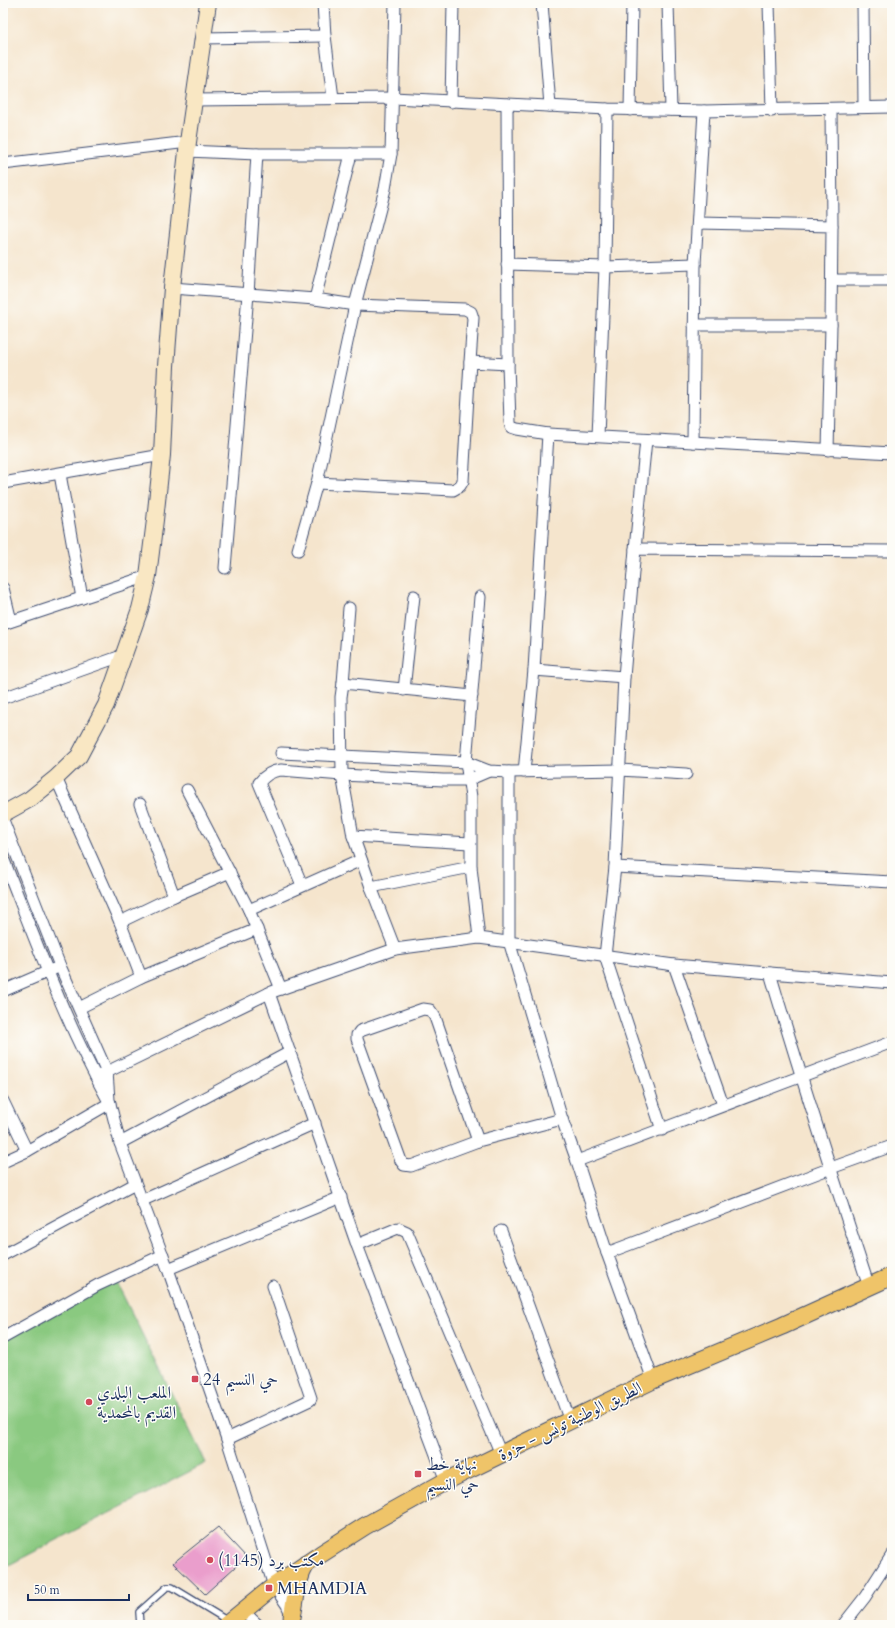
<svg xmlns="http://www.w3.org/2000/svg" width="895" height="1628" font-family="Cardo,Amiri,serif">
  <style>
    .green { fill: #8ac980; stroke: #527c6f }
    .building { fill: #ea9ecc }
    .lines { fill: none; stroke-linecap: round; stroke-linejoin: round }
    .lane-casing { stroke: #3c4a6f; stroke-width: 8 }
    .street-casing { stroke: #3c4a6f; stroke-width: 13 }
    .secondary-casing { stroke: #3c4a6f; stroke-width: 18 }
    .primary-casing { stroke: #3c4a6f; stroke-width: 19 }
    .lane { stroke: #fff; stroke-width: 5.5 }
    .street { stroke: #fff; stroke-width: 11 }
    .secondary { stroke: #f9e7c3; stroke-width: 16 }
    .primary { stroke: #efc469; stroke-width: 17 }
    .poi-dot { fill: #d1495b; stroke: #fdfcf7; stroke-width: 1.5 }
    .labels { text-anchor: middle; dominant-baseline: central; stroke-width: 3; stroke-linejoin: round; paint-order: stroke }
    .poi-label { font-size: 17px; fill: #1b2f5e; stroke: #fdfcf7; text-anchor: start }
    .street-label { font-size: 17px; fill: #1b2f5e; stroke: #fdfcf7 }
  </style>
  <rect width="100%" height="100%" fill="#fdfcf7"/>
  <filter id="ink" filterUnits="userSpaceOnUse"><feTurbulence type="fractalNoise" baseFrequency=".025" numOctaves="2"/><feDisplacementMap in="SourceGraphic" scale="8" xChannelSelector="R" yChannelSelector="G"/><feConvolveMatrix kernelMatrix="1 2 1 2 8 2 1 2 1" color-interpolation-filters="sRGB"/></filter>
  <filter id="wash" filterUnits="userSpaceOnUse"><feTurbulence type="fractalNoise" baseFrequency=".012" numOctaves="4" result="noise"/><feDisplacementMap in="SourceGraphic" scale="16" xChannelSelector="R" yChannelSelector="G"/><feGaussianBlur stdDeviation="0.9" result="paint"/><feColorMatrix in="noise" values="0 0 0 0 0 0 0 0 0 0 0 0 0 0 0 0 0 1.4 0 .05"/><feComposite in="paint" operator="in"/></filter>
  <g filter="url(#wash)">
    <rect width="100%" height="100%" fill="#f5e5cd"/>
    <polygon class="green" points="115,1279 206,1463 3,1568 3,1340"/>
    <g id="blocks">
      <polygon class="building" points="218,1527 246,1557 205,1594 173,1563"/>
    </g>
  </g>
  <g filter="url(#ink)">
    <use href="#blocks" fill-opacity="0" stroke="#3c4a6f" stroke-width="1"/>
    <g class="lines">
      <g class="lane-casing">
        <polyline id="lane" points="140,1625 139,1612 167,1587 172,1587 228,1621"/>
      </g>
      <g class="street-casing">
        <g id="street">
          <polyline points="323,3 325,36 333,98"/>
          <polyline points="542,3 550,106"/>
          <polyline points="668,3 671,110"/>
          <polyline points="769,3 772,111"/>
          <polyline points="863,3 864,107"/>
          <polyline points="203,38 325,36"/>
          <polyline points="194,100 393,98 607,109 704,111 892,107"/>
          <polyline points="451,102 453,3"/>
          <polyline points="507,104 508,364"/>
          <polyline points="831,109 832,226"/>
          <polyline points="630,110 632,3"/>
          <polyline points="187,151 257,154"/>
          <polyline points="3,164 188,142"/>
          <polyline points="507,264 605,267 695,264"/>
          <polyline points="832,280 892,280"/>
          <polyline points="172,288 315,299 355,305 465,309 471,312 473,318 470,362"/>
          <polyline points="315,299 351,154"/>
          <polyline points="694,325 831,325 832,226 698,223"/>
          <polyline points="598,436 605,267 607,109"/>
          <polyline points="693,442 695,264 704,111"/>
          <polyline points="828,450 831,325"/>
          <polyline points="60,474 82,598"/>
          <polyline points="3,483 162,455"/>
          <polyline points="317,483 453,490 460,486 463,481 470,362 508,364 510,422 511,427 517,429 548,434"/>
          <polyline points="635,549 646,440"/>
          <polyline points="298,550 317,483 355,305 385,189 391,154 395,3"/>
          <polyline points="225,568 248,294 257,154 391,154"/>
          <polyline points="3,588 11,621"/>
          <path d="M480,597L466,762L471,797V867L479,938L674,965L770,973C801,1078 835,1183 869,1287"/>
          <polyline points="3,624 148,576"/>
          <polyline points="534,670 624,677"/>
          <polyline points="343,683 349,608"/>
          <polyline points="404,690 414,596"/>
          <polyline points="3,698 124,655"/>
          <polyline points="281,753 466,762 489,771 509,772 620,770 686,774"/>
          <polyline points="509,772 509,941 562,1119 577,1161 607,1253 653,1380"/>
          <polyline points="524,772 534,670 548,434 892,453"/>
          <polyline points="56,778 120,922"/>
          <polyline points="187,790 249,910"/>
          <polyline points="3,820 60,966 107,1072 109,1100 120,1143 168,1269 227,1439 274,1586 287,1605 296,1625"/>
          <polyline points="353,836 371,887 471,867"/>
          <polyline points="470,843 353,836 342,775 341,697 343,683 472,696"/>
          <path d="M3,858C35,939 65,1022 107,1098"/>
          <polyline points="615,867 892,882"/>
          <path d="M302,885L259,783C265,775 271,771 281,770L342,775L443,780H468L489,771"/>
          <polyline points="371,887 395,949"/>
          <polyline points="174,896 230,872"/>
          <polyline points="674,965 723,1105"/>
          <polyline points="770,973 892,983"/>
          <polyline points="141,977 257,929"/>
          <polyline points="281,989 249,910 361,860"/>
          <polyline points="3,991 54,969"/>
          <polyline points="269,993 357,1245 446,1481"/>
          <polyline points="79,1008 141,977 120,922 174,896 140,804"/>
          <polygon points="423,1009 430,1010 435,1017 478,1141 411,1166 404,1165 401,1161 357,1039 357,1035 360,1031"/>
          <polyline points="96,1077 107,1072 269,993 395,949 479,938"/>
          <polyline points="3,1101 27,1151"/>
          <polyline points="662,1130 605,956 615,867 624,677 635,549 892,551"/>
          <polyline points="478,1141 562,1119"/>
          <polyline points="120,1143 290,1052"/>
          <polyline points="577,1161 892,1042"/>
          <polyline points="3,1162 27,1151 110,1103"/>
          <polyline points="141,1201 315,1123"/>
          <polyline points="501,1231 570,1421"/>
          <polyline points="357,1245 398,1228 407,1232 501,1454"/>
          <polyline points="607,1253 831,1168 892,1146"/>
          <polyline points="3,1255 135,1184"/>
          <polyline points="168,1269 341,1197"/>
          <polyline points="3,1338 98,1285 163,1255"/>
          <polyline points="227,1439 310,1400 311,1398 273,1286"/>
          <polyline points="244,1612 258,1625"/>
          <polyline points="843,1625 865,1597 892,1555"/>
        </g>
      </g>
      <g class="secondary-casing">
        <polyline id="secondary" points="3,814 30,799 56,778 79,756 106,705 140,609 148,576 155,520 162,455 166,366 172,288 188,142 208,3"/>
      </g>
      <g class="primary-casing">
        <g id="primary">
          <path d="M292,1617C296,1598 296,1581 306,1564"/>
          <polyline points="226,1625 274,1586 321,1554 365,1526 446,1481 653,1380 782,1326 892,1276"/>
        </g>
      </g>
      <use href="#lane" class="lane"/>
      <use href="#street" class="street"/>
      <use href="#secondary" class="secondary"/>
      <use href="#primary" class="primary"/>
    </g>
  </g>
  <g class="poi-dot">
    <rect x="191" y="1375" width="8" height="8" rx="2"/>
    <circle cx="89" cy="1402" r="4"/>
    <rect x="414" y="1470" width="8" height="8" rx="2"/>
    <circle cx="210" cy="1560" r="4"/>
    <rect x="265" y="1584" width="8" height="8" rx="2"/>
  </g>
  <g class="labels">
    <g class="poi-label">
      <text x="203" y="1379">حي النسيم 24</text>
      <text x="97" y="1392">الملعب البلدي<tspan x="97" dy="20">القديم بالمحمدية</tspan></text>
      <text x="426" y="1464">نهاية خط<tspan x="426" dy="20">حي النسيم</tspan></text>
      <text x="218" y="1560">مكتب برد (1145)</text>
      <text x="277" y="1588">MHAMDIA</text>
    </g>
    <g class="street-label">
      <text transform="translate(570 1421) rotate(-26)">الطريق الوطنية تونس - حزوة</text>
    </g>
  </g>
  <rect width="895" height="1628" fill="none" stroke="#fdfcf7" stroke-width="16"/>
  <path d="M28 1594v6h101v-6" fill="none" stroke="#1b2f5e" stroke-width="2"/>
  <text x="34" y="1594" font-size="12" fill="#1b2f5e" stroke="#fdfcf7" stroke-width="3" paint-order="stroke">50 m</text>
</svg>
